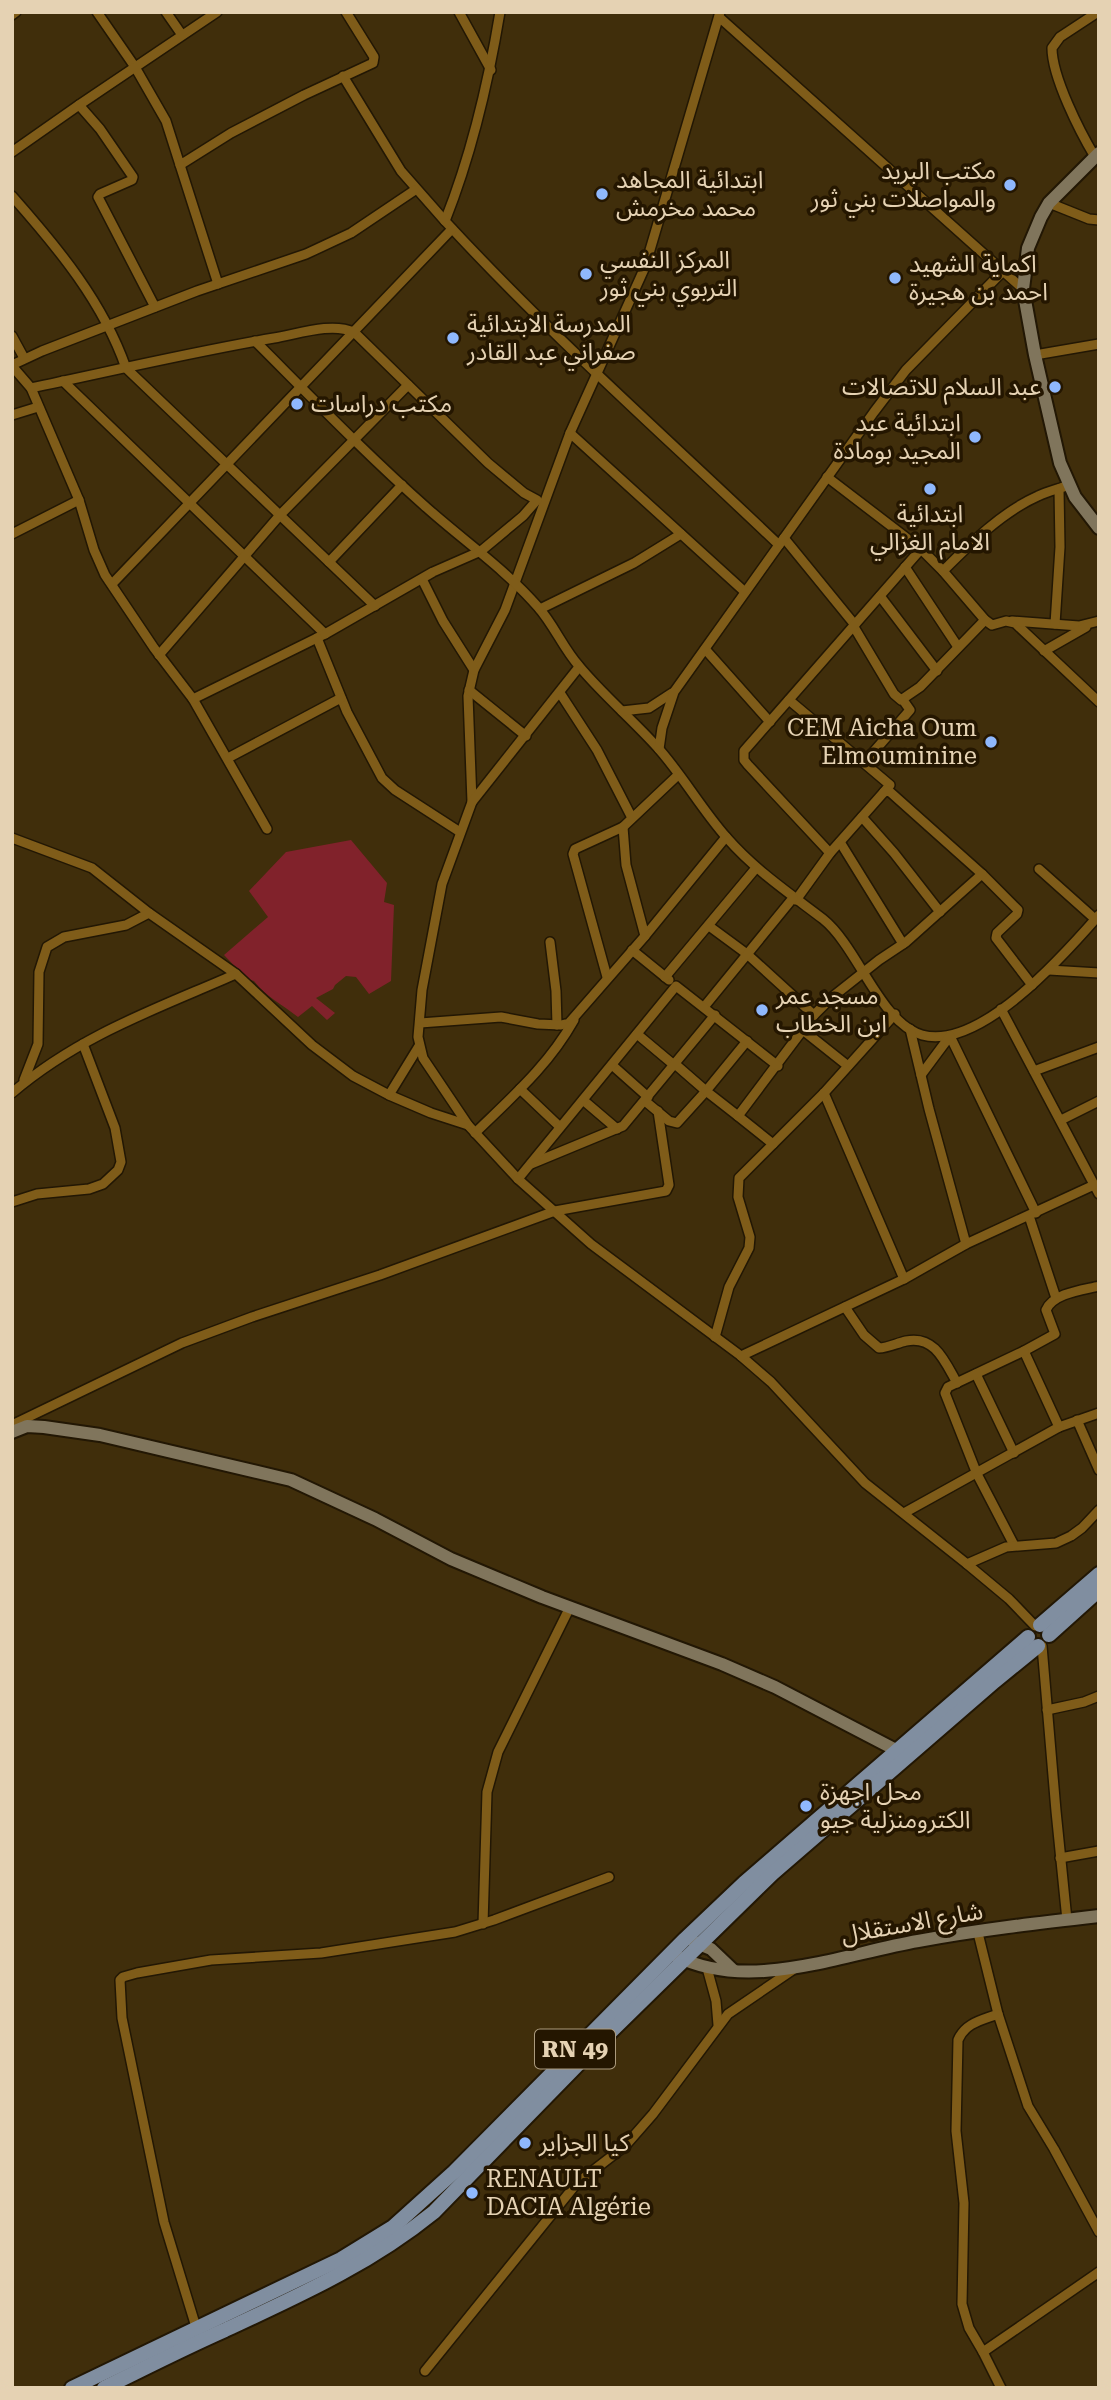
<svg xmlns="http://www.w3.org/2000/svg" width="1111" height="2400" font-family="'Roboto Serif','Noto Sans Arabic',serif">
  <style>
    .green { fill: #81222b }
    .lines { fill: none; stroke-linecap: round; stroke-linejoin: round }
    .street-casing { stroke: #221704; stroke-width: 12 }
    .secondary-casing { stroke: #221704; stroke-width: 16 }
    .primary-casing { stroke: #221704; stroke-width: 18 }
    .street { stroke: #7f5c19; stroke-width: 9 }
    .secondary { stroke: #80755c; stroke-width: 12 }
    .primary { stroke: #808ea0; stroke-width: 14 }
    .poi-dot { fill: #8fb8fd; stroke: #241600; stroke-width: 2.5 }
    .labels { text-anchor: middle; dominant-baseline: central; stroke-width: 7; stroke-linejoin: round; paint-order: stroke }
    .shield { fill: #241600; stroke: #ab9a7d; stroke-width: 2 }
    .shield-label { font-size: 23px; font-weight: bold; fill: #e5d2b3 }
    .poi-label { font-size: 24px; fill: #e5d2b3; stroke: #241600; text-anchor: start }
    .street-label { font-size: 24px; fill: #e5d2b3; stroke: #241600 }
  </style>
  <rect width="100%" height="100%" fill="#402e0b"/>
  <path class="green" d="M351,840L387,883L384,902L394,905L391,981L369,994L356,977L346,976L335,985L333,989L316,998L335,1013L327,1020L312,1006L298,1017C283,1005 266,997 254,981L247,979L224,955L268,917L249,891L286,852Z"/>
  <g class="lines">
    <g class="street-casing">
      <g id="street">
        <polyline points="97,12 135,67 166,121 180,165 231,133 304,95 373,63 374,57 346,12"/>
        <polyline points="166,12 182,35"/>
        <polyline points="459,12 491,70"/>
        <path d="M500,12C488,85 472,153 445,221C550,335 667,438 779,545"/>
        <polyline points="720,12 645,267 570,433 505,610 474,670 468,696 472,802 442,884 422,990 418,1037 423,1058 468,1125 518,1179 591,1244 741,1356 771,1382 865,1483 967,1564 1009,1599 1035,1626"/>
        <polyline points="12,15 16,12"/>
        <polyline points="719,17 1023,289"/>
        <polyline points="343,76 401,171 445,221"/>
        <polyline points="79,105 100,129 133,177 132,180 100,194 98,197 155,307"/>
        <polyline points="12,152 79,105 217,12"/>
        <path d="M1095,157C1080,132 1052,77 1052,48L1060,37L1098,12"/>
        <polyline points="180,165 218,284"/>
        <path d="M12,196C58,248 103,302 126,368L375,606"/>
        <polyline points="1049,203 1089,219 1099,220"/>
        <polyline points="12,336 24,358"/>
        <path d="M255,341C311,397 367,455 427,508C464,541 505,569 538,607C554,625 563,648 579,666C603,695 633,720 658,748C683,776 702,810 727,838C755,870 789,893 823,919C858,947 880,1023 922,1035C980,1051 1065,954 1099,915"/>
        <polyline points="1035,355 1099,344"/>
        <polyline points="12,365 42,351 197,291 306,254 351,233 415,190"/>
        <polyline points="12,366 31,388 79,500 94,550 105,575 154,648 193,699 267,829"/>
        <polyline points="63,381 325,634"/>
        <path d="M31,388C112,371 192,352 274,338C298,334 331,322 354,332L488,463L524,493L537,500L523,516L481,551L433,572L325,634L193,699"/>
        <polyline points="12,415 38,407"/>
        <polyline points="570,433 745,592"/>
        <polyline points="827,477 921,549 943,571 985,620 992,625 1006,621 1015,623 1099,702"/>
        <polyline points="12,534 79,500"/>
        <polyline points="784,538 855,625"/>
        <polyline points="329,562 402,485"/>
        <polyline points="905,567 958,647"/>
        <path d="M943,571C971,543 1002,512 1038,496C1048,491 1059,489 1069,485"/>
        <polyline points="422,579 443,621 474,670"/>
        <polyline points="112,584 452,229"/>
        <polyline points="880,596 937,671"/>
        <polyline points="540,609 634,563 681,534"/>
        <polyline points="1012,621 1079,626 1099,621"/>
        <polyline points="1055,624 1060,547 1059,489"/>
        <polyline points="854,627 894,694 901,700 920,687 985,620"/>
        <polyline points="317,638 347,712 382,778 395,790 460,832"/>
        <polyline points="705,649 770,722"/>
        <polyline points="1044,651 1086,627"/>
        <polyline points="159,655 280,515 408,385"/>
        <polyline points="469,690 526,736"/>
        <polyline points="560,693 597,750 632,818"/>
        <polyline points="789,700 864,763"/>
        <polyline points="622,711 649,708 672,693"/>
        <polyline points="659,749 662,728 674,692 874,412 906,370 1003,271"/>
        <polyline points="228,758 341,698"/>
        <polyline points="884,792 890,785 864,763 910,710 903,700"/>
        <polyline points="472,802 579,667"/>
        <polyline points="862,817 894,853 940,912"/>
        <polyline points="12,838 92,868 149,913 236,974 312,1045 353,1076 389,1095 431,1113 468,1125"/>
        <polyline points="840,842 903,944"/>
        <polyline points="830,853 748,765 744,760 744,751 921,549"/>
        <polyline points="1039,869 1095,919"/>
        <polyline points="796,900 830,853 884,792 889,791 982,874 1018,910 1017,914 997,933 996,938 1032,985"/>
        <polyline points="709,926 747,954 814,1015"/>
        <polyline points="645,936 726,837"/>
        <polyline points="550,942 556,991 557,1025"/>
        <polyline points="632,950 669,980"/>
        <polyline points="1049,970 1099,973"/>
        <polyline points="607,977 573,854 575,849 623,827 678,775"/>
        <polyline points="665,977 756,868"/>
        <polyline points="704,1007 793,898"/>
        <polyline points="1001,1009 1099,1194"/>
        <polyline points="420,1023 501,1017 538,1024 561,1025 569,1023 645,936 626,865 623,827"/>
        <polyline points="910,1029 929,1109 966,1244"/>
        <polyline points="804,1031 848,1066"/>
        <polyline points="637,1034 674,1065"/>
        <polyline points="612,1065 648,1097"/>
        <polyline points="1034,1071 1099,1047"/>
        <polyline points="921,1075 950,1036 1036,1213"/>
        <polyline points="24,1080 38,1044 39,972 47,947 64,937 126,925 149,913"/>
        <polyline points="520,1089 560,1127"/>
        <path d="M12,1093C80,1035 156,1009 236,974"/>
        <polyline points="824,1093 904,1279"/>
        <polyline points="389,1095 419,1046"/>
        <polyline points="583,1100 617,1129"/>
        <polyline points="645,1101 669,1121 677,1123 706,1091 675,1064"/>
        <polyline points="738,1116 706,1091 747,1041"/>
        <polyline points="1061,1120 1099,1101"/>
        <path d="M475,1133C513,1096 548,1066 574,1020"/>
        <polyline points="773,1144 738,1116 814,1015 831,998 879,960 906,942 982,874"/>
        <polyline points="531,1164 623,1126 715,1015"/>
        <polyline points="518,1179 676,986 778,1066"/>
        <polyline points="12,1202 37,1194 89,1189 103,1184 118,1170 121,1162 115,1128 83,1044"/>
        <polyline points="1029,1216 1056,1298"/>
        <path d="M845,1307L864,1335L879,1348C888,1348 897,1343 906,1341C935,1335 945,1362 957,1383"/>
        <polyline points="715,1337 729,1287 749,1248 750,1237 738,1197 739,1178 824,1093 895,1014"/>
        <polyline points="741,1356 904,1279 966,1244 1094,1185"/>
        <polyline points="976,1374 1014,1453"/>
        <polyline points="1077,1420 1099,1470"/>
        <polyline points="14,1424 182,1343 252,1317 380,1275 555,1211 666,1191 669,1185 658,1111"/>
        <polyline points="1059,1427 1099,1413"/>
        <path d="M904,1513L1059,1427L1024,1351L1055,1334L1046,1310C1053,1293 1083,1290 1099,1286"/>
        <polyline points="1014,1545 977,1474 945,1393 948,1387 1024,1351"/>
        <polyline points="967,1564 1006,1547 1056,1543 1071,1536 1082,1528 1099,1510"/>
        <polyline points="1042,1646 1056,1811 1067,1920"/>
        <polyline points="1047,1710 1084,1702 1099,1696"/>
        <polyline points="1060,1858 1099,1851"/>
        <polyline points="483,1924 487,1792 498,1752 570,1607"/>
        <polyline points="978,1933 998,2014 1028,2106 1054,2149 1099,2232"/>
        <polyline points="707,1968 716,2001 718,2025"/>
        <path d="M998,2014C982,2020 965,2023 958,2040L956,2131L964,2203L962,2304L969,2328L983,2352L1099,2272"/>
        <polyline points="196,2327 164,2222 122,2018 120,1980 123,1977 137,1973 211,1960 321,1953 455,1932 494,1920 609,1877"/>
        <polyline points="983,2352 1001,2388"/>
        <polyline points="425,2371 577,2183 625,2146 653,2114 728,2014 794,1969"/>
      </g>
    </g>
    <g class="secondary-casing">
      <g id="secondary">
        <polyline points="1099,153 1049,203 1041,217 1028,248 1023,289 1035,355 1060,463 1075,497 1099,528"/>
        <polyline points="12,1432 27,1426 44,1427 100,1435 291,1480 375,1519 451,1559 542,1597 722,1664 775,1687 896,1750"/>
        <polyline points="694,1942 711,1949 733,1970"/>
        <path d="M676,1956C750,1993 842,1954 918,1941C977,1930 1038,1923 1099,1916"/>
      </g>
    </g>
    <g class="primary-casing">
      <g id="primary">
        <polyline points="1040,1625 1099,1574"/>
        <polyline points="1049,1635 1099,1590"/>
        <polyline points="72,2388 341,2259 393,2227 454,2172 685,1939 744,1883 1028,1637"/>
        <path d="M104,2388C145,2368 184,2348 225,2330C300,2295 370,2264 434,2212L589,2053L772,1874L995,1681L1038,1646"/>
      </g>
    </g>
    <use href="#street" class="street"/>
    <use href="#secondary" class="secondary"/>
    <use href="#primary" class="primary"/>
  </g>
  <g class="poi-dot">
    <circle cx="1010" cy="185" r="7"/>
    <circle cx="602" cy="194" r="7"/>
    <circle cx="586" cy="274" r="7"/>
    <circle cx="895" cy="278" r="7"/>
    <circle cx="453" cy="338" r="7"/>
    <circle cx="1055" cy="387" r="7"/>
    <circle cx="297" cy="404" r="7"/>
    <circle cx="975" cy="437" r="7"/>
    <circle cx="930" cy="489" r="7"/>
    <circle cx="991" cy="742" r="7"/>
    <circle cx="762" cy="1010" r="7"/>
    <circle cx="806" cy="1806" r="7"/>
    <circle cx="525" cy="2143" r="7"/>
    <circle cx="472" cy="2193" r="7"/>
  </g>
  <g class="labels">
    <rect class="shield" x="535" y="2029.5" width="80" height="39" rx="5"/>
    <g class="shield-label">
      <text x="575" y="2049">RN 49</text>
    </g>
    <g class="poi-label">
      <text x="996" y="171" text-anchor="end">مكتب البريد<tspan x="996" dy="28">والمواصلات بني ثور</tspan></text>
      <text x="616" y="180">ابتدائية المجاهد<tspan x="616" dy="28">محمد مخرمش</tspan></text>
      <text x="600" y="260">المركز النفسي<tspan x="600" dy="28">التربوي بني ثور</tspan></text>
      <text x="909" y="264">اكماية الشهيد<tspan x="909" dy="28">احمد بن هجيرة</tspan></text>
      <text x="467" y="324">المدرسة الابتدائية<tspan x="467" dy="28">صفراني عبد القادر</tspan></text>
      <text x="1041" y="387" text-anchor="end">عبد السلام للاتصالات</text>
      <text x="311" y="404">مكتب دراسات</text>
      <text x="961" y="423" text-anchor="end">ابتدائية عبد<tspan x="961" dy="28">المجيد بومادة</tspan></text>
      <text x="930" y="514" text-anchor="middle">ابتدائية<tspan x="930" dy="28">الامام الغزالي</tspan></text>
      <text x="977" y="728" text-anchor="end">CEM Aicha Oum<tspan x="977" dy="28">Elmouminine</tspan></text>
      <text x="776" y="996">مسجد عمر<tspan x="776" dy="28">ابن الخطاب</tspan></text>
      <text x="820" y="1792">محل اجهزة<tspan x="820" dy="28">الكترومنزلية جيو</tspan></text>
      <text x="539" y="2143">كيا الجزاير</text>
      <text x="486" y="2179">RENAULT<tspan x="486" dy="28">DACIA Algérie</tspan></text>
    </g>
    <g class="street-label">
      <text transform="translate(912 1923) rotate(-10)">شارع الاستقلال</text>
    </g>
  </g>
  <rect width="1111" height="2400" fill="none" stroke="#e5d2b3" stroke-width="28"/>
</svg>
